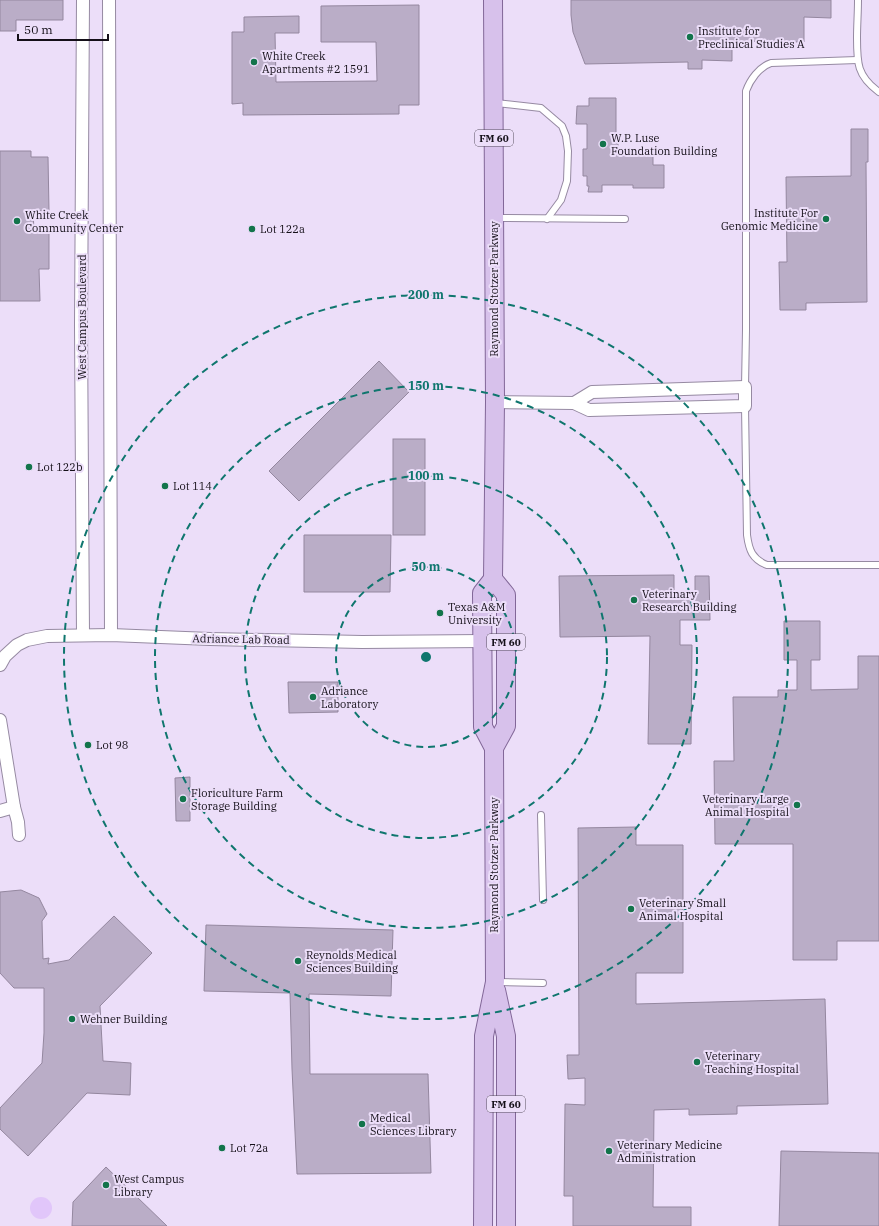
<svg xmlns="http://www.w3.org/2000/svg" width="879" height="1226" font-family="'IBM Plex Serif',serif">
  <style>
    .green { fill: #e1c6fa }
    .building { fill: #baadc7; stroke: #94879f }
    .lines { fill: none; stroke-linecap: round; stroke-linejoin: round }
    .lane-casing { stroke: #968aa2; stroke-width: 8 }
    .street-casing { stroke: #968aa2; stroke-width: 14 }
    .primary-casing { stroke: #826798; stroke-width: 20 }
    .lane { stroke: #fff; stroke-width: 6 }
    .street { stroke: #fff; stroke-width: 12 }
    .primary { stroke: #d7c1eb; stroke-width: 18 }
    .ring { fill: none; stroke: #0f766e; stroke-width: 2; stroke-dasharray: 7 5 }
    .poi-dot { fill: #13744b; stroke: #ecdef9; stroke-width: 1.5 }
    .labels { text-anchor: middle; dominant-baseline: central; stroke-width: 4; stroke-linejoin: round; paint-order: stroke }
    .shield { fill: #ecdef9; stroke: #554d5c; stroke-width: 1 }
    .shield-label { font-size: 10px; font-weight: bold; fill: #140f18 }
    .poi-label { font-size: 11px; fill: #140f18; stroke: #ecdef9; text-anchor: start }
    .street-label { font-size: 11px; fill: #140f18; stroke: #ecdef9 }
    .centre { fill: #0f766e; stroke: #ecdef9; stroke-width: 2 }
    .ring-label { font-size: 12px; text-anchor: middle; font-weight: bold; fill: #0f766e; stroke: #ecdef9; stroke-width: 4; stroke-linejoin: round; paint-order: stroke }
  </style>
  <rect width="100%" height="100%" fill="#ecdef9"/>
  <circle class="green" cx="41" cy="1208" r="11"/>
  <g class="building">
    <polygon points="0,0 63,0 63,20 16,20 16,31 0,31"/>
    <polygon points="571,0 831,0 831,18 804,17 804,42 732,41 732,61 702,60 702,69 688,69 688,62 585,64 573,32 571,15"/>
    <polygon points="419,5 419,105 399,105 399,114 243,115 243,103 232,104 232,32 244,32 244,17 299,16 299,33 275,33 276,82 377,81 376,42 321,42 321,6"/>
    <polygon points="589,98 616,98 616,139 618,139 618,154 653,155 653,165 664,165 664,188 633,188 633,185 602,185 602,192 588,192 589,186 587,186 587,176 583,176 583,149 587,149 587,124 576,124 577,106 589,106"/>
    <polygon points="851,129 868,129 868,162 866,162 867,302 806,303 806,310 780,310 779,262 787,262 786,177 851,176"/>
    <polygon points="0,151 31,151 31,157 48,157 49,211 33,211 34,231 49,230 49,269 39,269 40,301 0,301"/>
    <polygon points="379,361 409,392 299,501 269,471"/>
    <rect x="393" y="439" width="32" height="96"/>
    <polygon points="304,535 391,535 390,592 304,592"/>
    <polygon points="674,575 674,592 695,591 695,576 709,576 710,620 680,620 680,645 692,645 691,744 648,744 650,636 560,637 559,576"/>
    <polygon points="784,621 820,621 820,660 811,660 811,690 858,689 858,656 879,656 879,941 837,941 837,960 793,960 793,844 715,844 714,761 734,761 733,697 778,697 778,690 797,690 797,660 784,660"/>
    <polygon points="288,682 338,682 338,712 289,713"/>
    <polygon points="190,777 190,821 176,821 175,778"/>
    <polygon points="636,827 636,845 683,845 683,973 636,973 636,1004 825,999 828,1104 737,1106 737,1114 689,1115 689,1109 654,1110 653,1207 691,1207 691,1226 573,1226 573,1196 564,1196 565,1104 585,1105 585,1078 568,1079 567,1055 579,1055 578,828"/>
    <polygon points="21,890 39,898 47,914 42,921 43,959 49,958 48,964 69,960 114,916 152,953 100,1006 103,1061 131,1063 130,1095 87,1093 28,1156 0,1129 0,1108 42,1063 44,1033 44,988 14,988 0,973 0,892"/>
    <polygon points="206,925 393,930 391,996 309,994 310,1074 428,1074 431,1173 297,1174 292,1069 290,993 204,991"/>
    <polygon points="781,1151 879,1153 879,1226 779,1226"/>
    <polygon points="106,1167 167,1226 72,1226 73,1202"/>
  </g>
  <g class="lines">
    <g class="lane-casing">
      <g id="lane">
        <path d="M858,0C858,13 857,25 857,38C857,63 857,76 879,92"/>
        <polyline points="496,103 541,108 562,126 566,136 568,151 567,181 561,200 547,219"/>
        <polyline points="496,218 625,219"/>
        <path d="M745,387L746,330V91C750,80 759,67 771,63L857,60"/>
        <path d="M745,406L747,535C749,550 752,559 767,565H879"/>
        <polyline points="541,815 543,900"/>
        <polyline points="497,982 543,983"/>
      </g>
    </g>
    <g class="street-casing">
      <g id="street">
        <polyline points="109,0 111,635"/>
        <polyline points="495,402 574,403 589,410 745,406 745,387 592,392 574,403"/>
        <polyline points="83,635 81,326 83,0"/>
        <polyline points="0,665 5,656 17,645 27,640 47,636 111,635 210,639 362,642 483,641"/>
        <polyline points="0,720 14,807 18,822 19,835"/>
        <polyline points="0,811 14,807"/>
      </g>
    </g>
    <g class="primary-casing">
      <g id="primary">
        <polyline points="493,0 495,402 493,579 506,595 506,726 494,748"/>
        <polyline points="496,990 506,1036 506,1226"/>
        <polyline points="483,1226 484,1036 495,982 494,748 483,727 482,593 493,579"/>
      </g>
    </g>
    <use href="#lane" class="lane"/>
    <use href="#street" class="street"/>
    <use href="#primary" class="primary"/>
  </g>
  <g class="ring">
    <circle cx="426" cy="657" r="90"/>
    <circle cx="426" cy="657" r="181"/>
    <circle cx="426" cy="657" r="271"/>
    <circle cx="426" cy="657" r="362"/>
  </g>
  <g class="poi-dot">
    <circle cx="690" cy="37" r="4"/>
    <circle cx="254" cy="62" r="4"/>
    <circle cx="603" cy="144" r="4"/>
    <circle cx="826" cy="219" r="4"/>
    <circle cx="17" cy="221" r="4"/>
    <circle cx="252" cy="229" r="4"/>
    <circle cx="29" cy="467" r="4"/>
    <circle cx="165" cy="486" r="4"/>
    <circle cx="634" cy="600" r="4"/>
    <circle cx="440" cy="613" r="4"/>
    <circle cx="313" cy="697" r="4"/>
    <circle cx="88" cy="745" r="4"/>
    <circle cx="183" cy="799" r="4"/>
    <circle cx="797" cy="805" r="4"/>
    <circle cx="631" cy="909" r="4"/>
    <circle cx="298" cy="961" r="4"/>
    <circle cx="72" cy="1019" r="4"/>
    <circle cx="697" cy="1062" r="4"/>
    <circle cx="362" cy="1124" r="4"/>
    <circle cx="222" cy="1148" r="4"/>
    <circle cx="609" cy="1151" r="4"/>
    <circle cx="106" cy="1185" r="4"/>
  </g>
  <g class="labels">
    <g class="shield">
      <rect x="475" y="130" width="38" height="16" rx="3"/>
      <rect x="487" y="634" width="38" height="16" rx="3"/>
      <rect x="487" y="1096" width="38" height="16" rx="3"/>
    </g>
    <g class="shield-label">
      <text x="494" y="138">FM 60</text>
      <text x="506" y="642">FM 60</text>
      <text x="506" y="1104">FM 60</text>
    </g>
    <g class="poi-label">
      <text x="698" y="31">Institute for<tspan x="698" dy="13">Preclinical Studies A</tspan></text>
      <text x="262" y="56">White Creek<tspan x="262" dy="13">Apartments #2 1591</tspan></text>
      <text x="611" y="138">W.P. Luse<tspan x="611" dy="13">Foundation Building</tspan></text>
      <text x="818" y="213" text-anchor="end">Institute For<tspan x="818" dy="13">Genomic Medicine</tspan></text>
      <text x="25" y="215">White Creek<tspan x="25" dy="13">Community Center</tspan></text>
      <text x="260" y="229">Lot 122a</text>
      <text x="37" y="467">Lot 122b</text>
      <text x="173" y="486">Lot 114</text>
      <text x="642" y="594">Veterinary<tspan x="642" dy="13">Research Building</tspan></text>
      <text x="448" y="607">Texas A&amp;M<tspan x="448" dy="13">University</tspan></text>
      <text x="321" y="691">Adriance<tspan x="321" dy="13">Laboratory</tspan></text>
      <text x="96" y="745">Lot 98</text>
      <text x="191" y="793">Floriculture Farm<tspan x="191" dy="13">Storage Building</tspan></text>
      <text x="789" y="799" text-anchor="end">Veterinary Large<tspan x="789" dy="13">Animal Hospital</tspan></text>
      <text x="639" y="903">Veterinary Small<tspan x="639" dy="13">Animal Hospital</tspan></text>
      <text x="306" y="955">Reynolds Medical<tspan x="306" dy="13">Sciences Building</tspan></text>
      <text x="80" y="1019">Wehner Building</text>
      <text x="705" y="1056">Veterinary<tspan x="705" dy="13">Teaching Hospital</tspan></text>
      <text x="370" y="1118">Medical<tspan x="370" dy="13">Sciences Library</tspan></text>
      <text x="617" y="1145">Veterinary Medicine<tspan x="617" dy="13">Administration</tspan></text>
      <text x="230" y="1148">Lot 72a</text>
      <text x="114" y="1179">West Campus<tspan x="114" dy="13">Library</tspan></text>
    </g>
    <g class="street-label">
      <text transform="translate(494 289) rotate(-90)">Raymond Stotzer Parkway</text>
      <text transform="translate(82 317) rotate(-90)">West Campus Boulevard</text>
      <text transform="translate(241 639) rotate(1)">Adriance Lab Road</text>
      <text transform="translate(494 865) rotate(-90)">Raymond Stotzer Parkway</text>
    </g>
  </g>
  <circle cx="426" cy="657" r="6" class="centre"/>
  <g class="ring-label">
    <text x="426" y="299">200 m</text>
    <text x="426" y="390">150 m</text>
    <text x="426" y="480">100 m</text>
    <text x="426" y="571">50 m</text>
  </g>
  <path d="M18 34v6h90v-6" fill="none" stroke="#140f18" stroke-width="2"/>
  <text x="24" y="34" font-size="12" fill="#140f18" stroke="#ecdef9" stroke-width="3" paint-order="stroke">50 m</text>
</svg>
